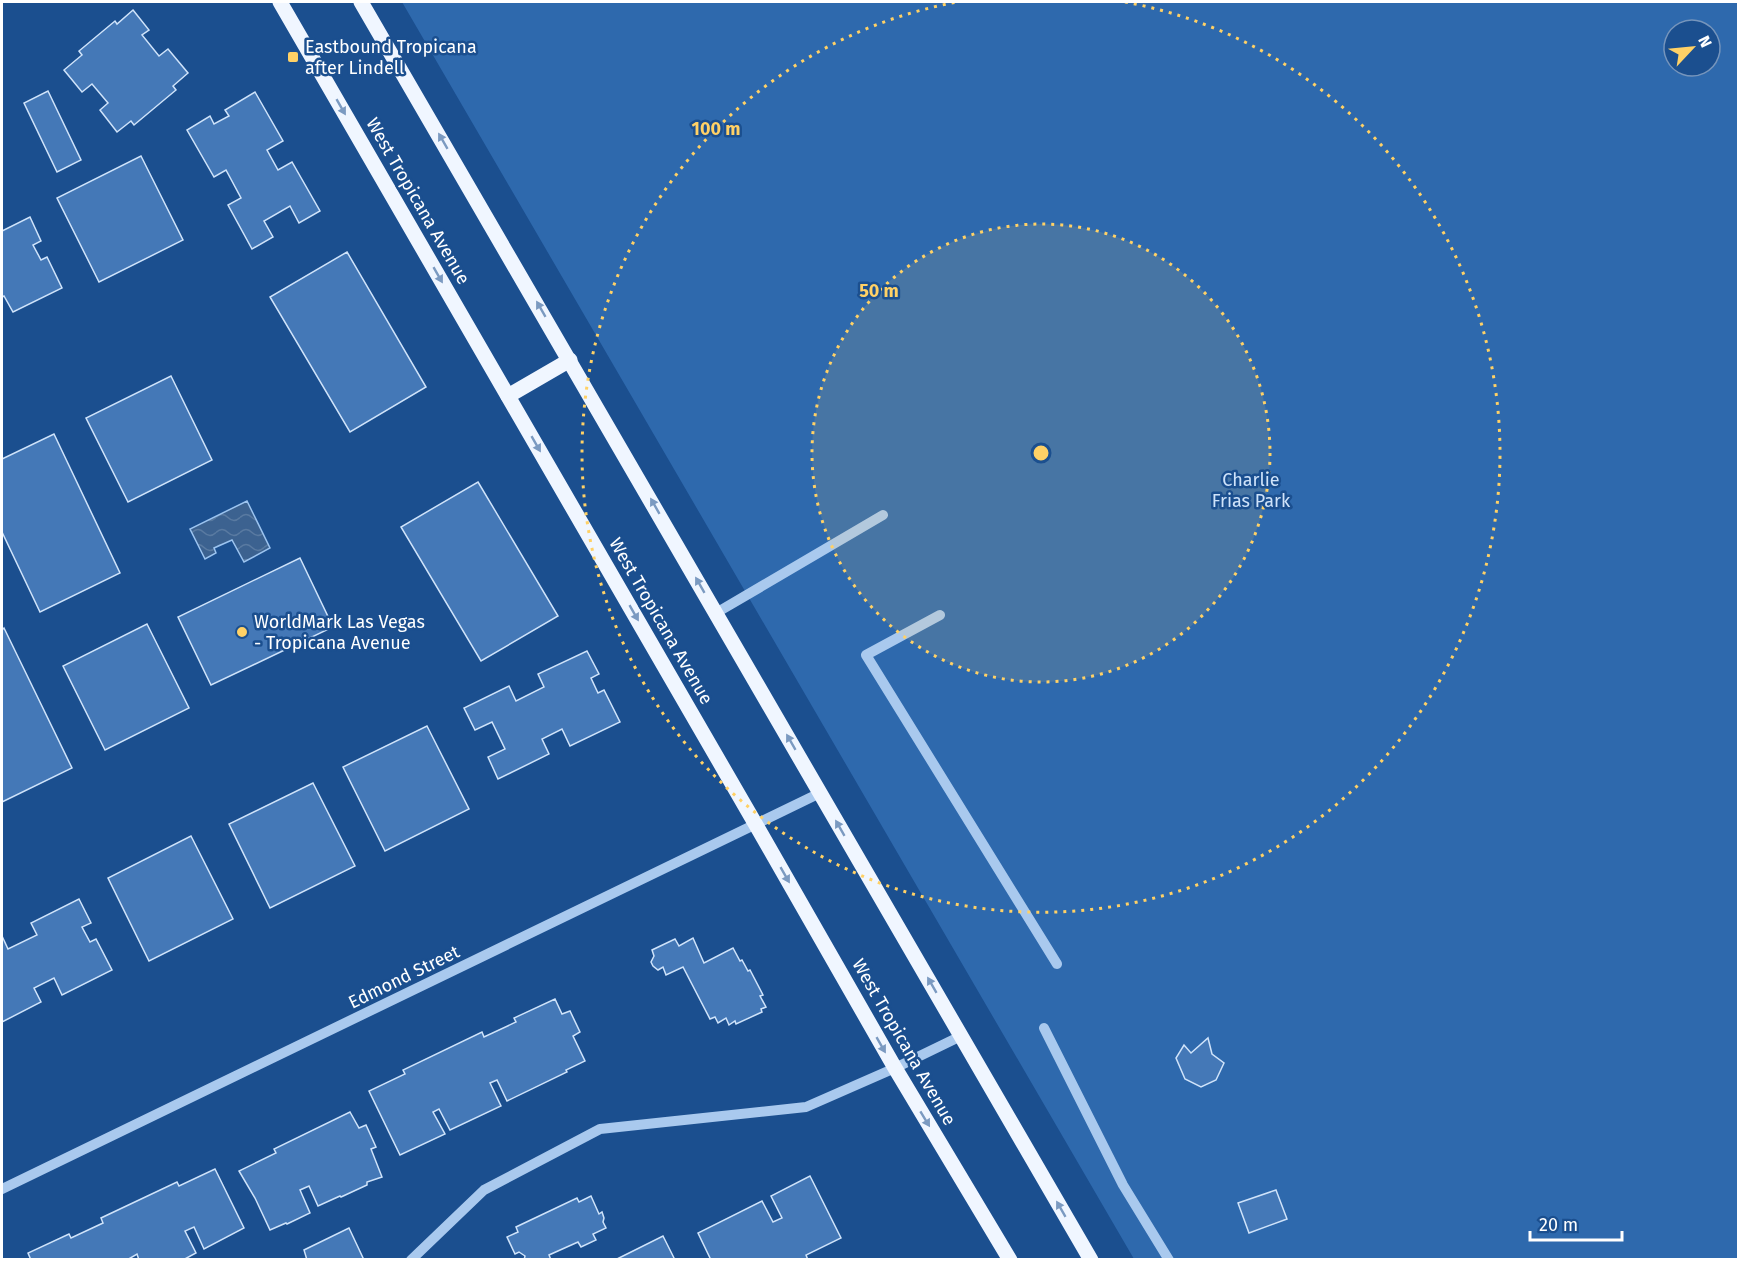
<svg xmlns="http://www.w3.org/2000/svg" width="1740" height="1261" font-family="'Fira Sans',sans-serif">
  <style>
    .park { fill: #2e69ad; fill-rule: evenodd }
    .water { fill: url(#water-waves); stroke: #9cc4f0; stroke-width: 1.5 }
    .building { fill: #4478b7; stroke: #cfe3fa; stroke-width: 1.5 }
    .lines { fill: none; stroke-linecap: round; stroke-linejoin: round }
    .minor { stroke: #a9c9ee; stroke-width: 10 }
    .major { stroke: #f0f6ff; stroke-width: 15 }
    .oneway { fill: #7b9ac1 }
    .ring { fill: none; stroke: #ffd166; stroke-width: 3; stroke-dasharray: 3 6 }
    .poi-dot { fill: #ffd166; stroke: #1b4f8f; stroke-width: 2 }
    .labels { text-anchor: middle; dominant-baseline: central; stroke-width: 5; stroke-linejoin: round; paint-order: stroke }
    .poi-label { font-size: 18px; fill: #fff; stroke: #1b4f8f; text-anchor: start }
    .street-label { font-size: 18px; fill: #fff; stroke: #1b4f8f }
    .park-label { font-size: 18px; fill: #cfe3fa; stroke: #1b4f8f }
    .centre { fill: #ffd166; stroke: #1b4f8f; stroke-width: 3 }
    .ring-label { font-size: 18px; text-anchor: middle; font-weight: bold; fill: #ffd166; stroke: #1b4f8f; stroke-width: 5; stroke-linejoin: round; paint-order: stroke }
  </style>
  <defs>
    <pattern id="water-waves" width="16" height="10" patternUnits="userSpaceOnUse" patternTransform="scale(1.5)"><rect width="16" height="10" fill="#3c6290"/><path d="M0 5q4-4 8 0t8 0" fill="none" stroke="#597aa1"/></pattern>
  </defs>
  <rect width="100%" height="100%" fill="#1b4f8f"/>
  <path class="park" d="M402,2H1738V1259H1134ZM1674,30H1710V66H1674Z"/>
  <polygon class="water" points="247,501 270,548 244,562 232,540 214,548 216,553 205,559 190,529"/>
  <g class="building">
    <polygon points="133,10 149,30 142,35 159,56 168,49 188,73 173,86 176,90 134,125 131,121 117,132 100,110 108,103 92,84 82,92 64,70 82,55 79,51 115,21 117,24"/>
    <polygon points="48,91 81,160 57,172 24,103"/>
    <polygon points="255,92 283,141 267,150 278,170 292,162 320,211 299,223 290,206 264,221 273,237 252,249 228,205 241,198 226,170 214,177 187,130 210,116 214,124 229,116 225,110"/>
    <polygon points="141,156 183,240 99,282 57,198"/>
    <polygon points="30,217 41,241 33,245 41,260 47,257 62,288 13,312 4,296 2,297 2,231"/>
    <polygon points="347,252 426,387 350,432 270,297"/>
    <polygon points="171,376 212,460 128,502 86,418"/>
    <polygon points="54,434 120,573 40,612 2,532 2,459"/>
    <polygon points="478,482 558,616 481,661 401,527"/>
    <polygon points="300,558 333,627 211,685 178,617"/>
    <polygon points="147,624 189,708 105,750 63,666"/>
    <polygon points="4,628 72,768 2,802 2,630"/>
    <polygon points="587,651 599,674 591,678 598,693 604,690 620,722 570,746 562,729 542,739 549,754 498,779 488,757 505,749 492,722 475,730 464,708 509,686 516,701 544,687 538,674"/>
    <polygon points="427,726 469,809 385,851 343,767"/>
    <polygon points="313,783 355,866 270,908 229,824"/>
    <polygon points="191,836 233,919 149,961 108,878"/>
    <polygon points="79,899 91,923 82,927 90,942 96,939 112,970 62,995 54,978 34,988 41,1002 2,1022 2,936 8,949 37,935 31,923"/>
    <polygon points="693,938 704,963 733,948 740,961 742,960 748,971 750,970 763,995 760,996 766,1007 761,1009 762,1012 736,1024 735,1021 729,1025 726,1018 718,1023 715,1017 710,1019 683,967 666,975 663,967 658,970 653,966 651,962 654,956 652,950 675,939 679,946"/>
    <polygon points="555,999 562,1014 570,1011 580,1032 573,1036 585,1061 566,1070 567,1072 507,1101 497,1080 490,1083 501,1106 450,1130 439,1109 433,1112 445,1134 400,1155 369,1091 405,1074 403,1070 482,1032 484,1037 516,1022 514,1018"/>
    <polygon points="1208,1038 1212,1054 1224,1063 1216,1080 1201,1087 1185,1079 1176,1058 1184,1045 1191,1053"/>
    <polygon points="350,1112 359,1128 366,1125 376,1147 371,1149 382,1177 367,1182 367,1185 341,1197 340,1196 318,1206 309,1186 300,1190 310,1213 287,1224 286,1223 270,1230 255,1198 239,1171 276,1153 274,1149"/>
    <polygon points="215,1169 244,1228 204,1249 194,1227 185,1231 196,1253 183,1260 139,1260 137,1254 127,1260 31,1260 28,1253 69,1234 71,1238 103,1223 101,1218 177,1182 179,1186"/>
    <polygon points="810,1176 841,1238 806,1255 808,1260 711,1260 698,1233 762,1201 773,1222 782,1218 771,1196"/>
    <polygon points="1276,1190 1287,1219 1249,1233 1238,1203"/>
    <polygon points="591,1196 599,1214 602,1212 604,1218 603,1222 606,1228 593,1234 596,1240 581,1247 578,1242 549,1255 551,1260 524,1260 525,1256 519,1252 515,1254 507,1237 518,1232 516,1227 577,1198 579,1202"/>
    <polygon points="349,1228 364,1260 307,1260 304,1250"/>
    <polygon points="663,1236 675,1260 615,1260"/>
  </g>
  <g class="lines">
    <g class="minor">
      <polyline points="716,613 883,515"/>
      <polyline points="940,615 866,655 1057,964"/>
      <polyline points="1044,1028 1123,1185 1169,1260"/>
      <polyline points="2,1189 820,793"/>
      <polyline points="411,1260 484,1190 600,1129 806,1107 895,1068 961,1036"/>
    </g>
    <g class="major">
      <polyline points="280,2 756,825 895,1068 1010,1260"/>
      <polyline points="361,2 1091,1260"/>
      <polyline points="508,396 570,360"/>
    </g>
  </g>
  <defs><path id="oneway-solid" d="M-6-.8H1V-3.2L6.5 0L1 3.2V.8H-6Z" transform="scale(1.5)"/></defs>
  <g class="oneway">
    <use href="#oneway-solid" transform="translate(341 107) rotate(60)"/>
    <use href="#oneway-solid" transform="translate(443 141) rotate(-120)"/>
    <use href="#oneway-solid" transform="translate(438 275) rotate(60)"/>
    <use href="#oneway-solid" transform="translate(541 309) rotate(-120)"/>
    <use href="#oneway-solid" transform="translate(536 444) rotate(60)"/>
    <use href="#oneway-solid" transform="translate(655 506) rotate(-120)"/>
    <use href="#oneway-solid" transform="translate(700 585) rotate(-120)"/>
    <use href="#oneway-solid" transform="translate(634 613) rotate(60)"/>
    <use href="#oneway-solid" transform="translate(791 742) rotate(-120)"/>
    <use href="#oneway-solid" transform="translate(840 828) rotate(-120)"/>
    <use href="#oneway-solid" transform="translate(785 875) rotate(60)"/>
    <use href="#oneway-solid" transform="translate(932 985) rotate(-120)"/>
    <use href="#oneway-solid" transform="translate(881 1045) rotate(60)"/>
    <use href="#oneway-solid" transform="translate(925 1119) rotate(59)"/>
    <use href="#oneway-solid" transform="translate(1061 1209) rotate(-120)"/>
  </g>
  <circle cx="1041" cy="453" r="229" fill="#ffd166" fill-opacity=".12"/>
  <g class="ring">
    <circle cx="1041" cy="453" r="229"/>
    <path d="M1125 2A459 459 0 1 1 957 2"/>
  </g>
  <g class="poi-dot">
    <rect x="287" y="51" width="12" height="12" rx="3"/>
    <circle cx="242" cy="632" r="6"/>
  </g>
  <g class="labels">
    <g class="poi-label">
      <text x="305" y="47">Eastbound Tropicana<tspan x="305" dy="21">after Lindell</tspan></text>
      <text x="254" y="622">WorldMark Las Vegas<tspan x="254" dy="21">- Tropicana Avenue</tspan></text>
    </g>
    <g class="street-label">
      <text transform="translate(418 201) rotate(60)">West Tropicana Avenue</text>
      <text transform="translate(661 621) rotate(60)">West Tropicana Avenue</text>
      <text transform="translate(404 977) rotate(-26)">Edmond Street</text>
      <text transform="translate(904 1042) rotate(60)">West Tropicana Avenue</text>
    </g>
    <g class="park-label">
      <text x="1251" y="480">Charlie<tspan x="1251" dy="21">Frias Park</tspan></text>
    </g>
  </g>
  <circle cx="1041" cy="453" r="9" class="centre"/>
  <g class="ring-label">
    <text x="716" y="135">100 m</text>
    <text x="879" y="297">50 m</text>
  </g>
  <rect width="1740" height="1261" fill="none" stroke="#ffffff" stroke-width="6"/>
  <g transform="translate(1692 48) rotate(64)"><circle r="28" fill="#1b4f8f" stroke="#7695bc" stroke-width="1.5"/>
  <path d="M0-4.5L10 22L0 15L-10 22Z" fill="#ffd166"/>
  <text y="-9" font-size="16" font-weight="bold" text-anchor="middle" fill="#ffffff">N</text>
  </g>
  <path d="M1530 1231v9h92v-9" fill="none" stroke="#ffffff" stroke-width="3"/>
  <text x="1539" y="1231" font-size="18" fill="#ffffff" stroke="#1b4f8f" stroke-width="4.5" paint-order="stroke">20 m</text>
</svg>
